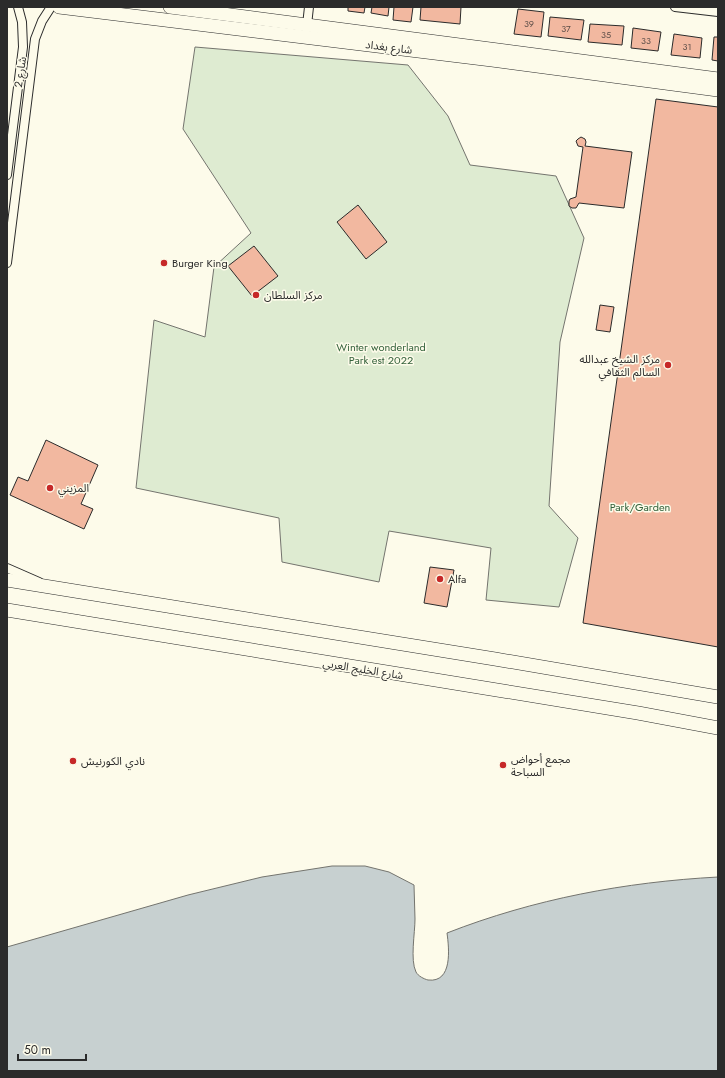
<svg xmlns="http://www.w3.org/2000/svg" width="725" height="1078" font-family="Jost,'Noto Sans Arabic',sans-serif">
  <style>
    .green { fill: #deebd1; stroke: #74746e }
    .water { fill: #c7d0d0; stroke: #74746e }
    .building { fill: #f2b8a0; stroke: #2b2b2b }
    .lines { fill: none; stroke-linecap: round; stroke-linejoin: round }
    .minor-casing { stroke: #2b2b2b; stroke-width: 10 }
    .primary-casing { stroke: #2b2b2b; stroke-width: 14 }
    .minor { stroke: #fdfbea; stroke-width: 8 }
    .primary { stroke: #fdfbea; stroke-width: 13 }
    .poi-dot { fill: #c62828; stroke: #fdfbea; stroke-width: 1.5 }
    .labels { text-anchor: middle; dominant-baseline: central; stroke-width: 3; stroke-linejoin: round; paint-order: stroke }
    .number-label { font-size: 9px; fill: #5d4e48 }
    .street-label { font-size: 11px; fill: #2b2b2b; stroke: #fdfbea }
    .poi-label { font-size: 11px; fill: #2b2b2b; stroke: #fdfbea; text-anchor: start }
    .park-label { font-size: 11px; fill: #34623c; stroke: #fdfbea }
  </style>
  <rect width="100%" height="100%" fill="#fdfbea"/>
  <polygon class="green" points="195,47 408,65 448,116 470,165 556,176 584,238 560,342 549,506 578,538 559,607 486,600 491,548 389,531 379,582 282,562 279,518 136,488 154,320 205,337 214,267 251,233 183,129"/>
  <path class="water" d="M332,866H365L389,872L414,885C414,896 415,908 415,919C415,933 410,960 416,972C418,976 424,979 428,980C453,983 449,948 447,933C534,899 625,882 718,877V1071H7V947L188,895L262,877Z"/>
  <g class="building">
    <polygon points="348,7 365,7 364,13 348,11"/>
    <polygon points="372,7 389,7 388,16 371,13"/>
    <polygon points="394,7 413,7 411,22 393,20"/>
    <polygon points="421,7 461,7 460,24 420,20"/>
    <polygon points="518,9 544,12 541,37 514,34"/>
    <polygon points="550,17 584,20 581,40 548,36"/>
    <polygon points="590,24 624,26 622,45 588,42"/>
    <polygon points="633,28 661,32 658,51 631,48"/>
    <polygon points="674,34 702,38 700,58 671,55"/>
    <polygon points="714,37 718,37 718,61 712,60"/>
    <polygon points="656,99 718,107 718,647 583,623"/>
    <polygon points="581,137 585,139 586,142 585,146 632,152 624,208 579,203 576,208 572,208 569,206 569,201 570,199 576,197 583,147 578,146 576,141 578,139"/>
    <polygon points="358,205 387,242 366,259 337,222"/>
    <polygon points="254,246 278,276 252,296 228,266"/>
    <polygon points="600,305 614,307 610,332 596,330"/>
    <polygon points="46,440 98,465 81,504 93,509 84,529 10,495 18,477 28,481"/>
    <polygon points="430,567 454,570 447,607 424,603"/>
  </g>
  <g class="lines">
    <g class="minor-casing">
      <g id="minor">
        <polyline points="675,7 718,12"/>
        <polyline points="307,25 309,7"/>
        <polyline points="7,175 23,47 22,22 18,7"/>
        <polyline points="7,263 35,39 42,21 51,7"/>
        <polyline points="7,568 39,582"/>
      </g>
    </g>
    <g class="primary-casing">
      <g id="primary">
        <polyline points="59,7 492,60 718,90"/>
        <polyline points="170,7 718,79"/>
        <polyline points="7,580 495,659 718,697"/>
        <polyline points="7,610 638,713 718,728"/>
      </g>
    </g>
    <use href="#minor" class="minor"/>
    <use href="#primary" class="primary"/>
  </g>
  <g class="poi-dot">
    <circle cx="164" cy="263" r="4"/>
    <circle cx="256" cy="295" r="4"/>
    <circle cx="668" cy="365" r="4"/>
    <circle cx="50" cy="488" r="4"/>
    <circle cx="440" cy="579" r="4"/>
    <circle cx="73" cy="761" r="4"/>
    <circle cx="503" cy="765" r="4"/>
  </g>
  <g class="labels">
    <g class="number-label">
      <text x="529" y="23">39</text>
      <text x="566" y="28">37</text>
      <text x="606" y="34">35</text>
      <text x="646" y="40">33</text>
      <text x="687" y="46">31</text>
    </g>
    <g class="street-label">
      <text transform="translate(389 47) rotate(7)">شارع بغداد</text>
      <text transform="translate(20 72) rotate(-82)">شارع 2</text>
      <text transform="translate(363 669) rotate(9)">شارع الخليج العربي</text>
    </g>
    <g class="poi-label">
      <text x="172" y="263">Burger King</text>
      <text x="264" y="295">مركز السلطان</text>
      <text x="660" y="359" text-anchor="end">مركز الشيخ عبدالله<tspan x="660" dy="13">السالم الثقافي</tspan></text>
      <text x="58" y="488">المزيني</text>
      <text x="448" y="579">Alfa</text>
      <text x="511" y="759">مجمع أحواض<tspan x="511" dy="13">السباحة</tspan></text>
      <text x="81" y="761">نادي الكورنيش</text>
    </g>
    <g class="park-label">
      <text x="381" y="347">Winter wonderland<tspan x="381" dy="13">Park est 2022</tspan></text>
      <text x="640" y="507">Park/Garden</text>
    </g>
  </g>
  <rect width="725" height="1078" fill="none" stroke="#2b2b2b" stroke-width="16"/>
  <path d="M18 1054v6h68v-6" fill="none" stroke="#2b2b2b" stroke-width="2"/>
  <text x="24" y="1054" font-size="12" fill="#2b2b2b" stroke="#fdfbea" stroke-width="3" paint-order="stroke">50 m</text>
</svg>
